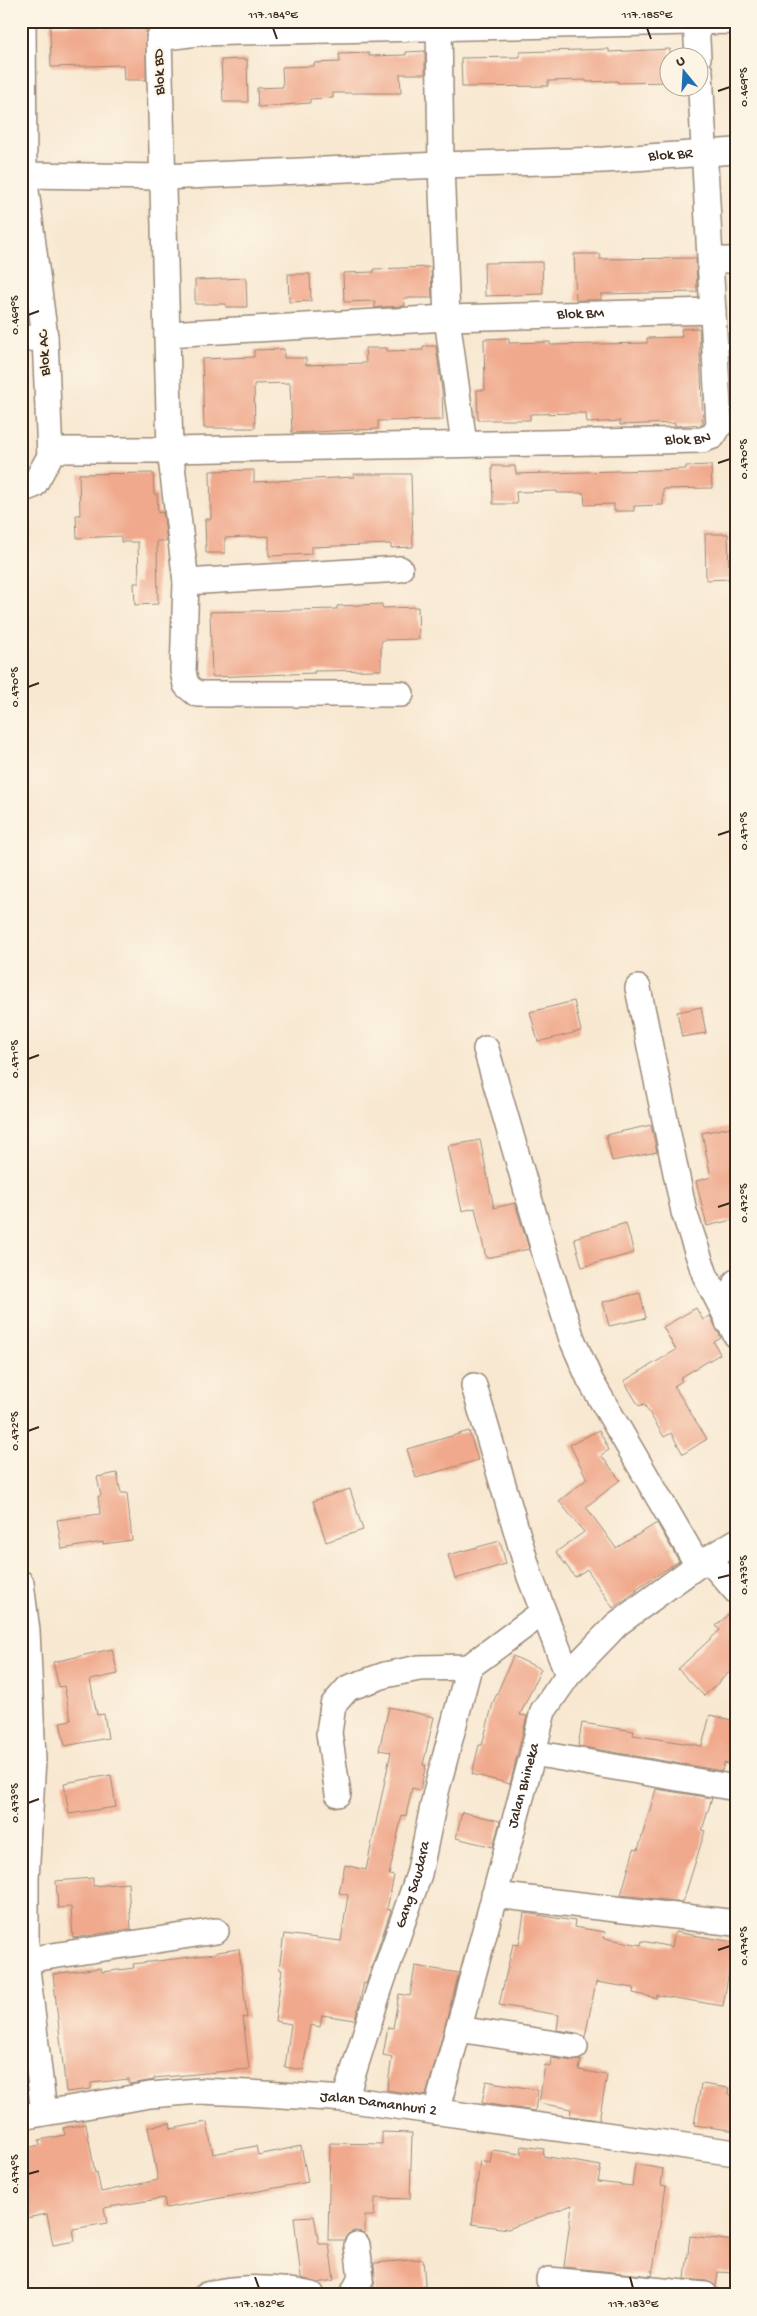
<svg xmlns="http://www.w3.org/2000/svg" width="757" height="2316" font-family="'Gochi Hand',sans-serif">
  <style>
    .building { fill: #f0a98c }
    .lines { fill: none; stroke-linecap: round; stroke-linejoin: round }
    .minor-casing { stroke: #9a8978; stroke-width: 28 }
    .minor { stroke: #fff; stroke-width: 25 }
    .ticks { fill: none; stroke: #3b2a1e; stroke-width: 2 }
    .labels { text-anchor: middle; dominant-baseline: central; stroke-width: 4; stroke-linejoin: round; paint-order: stroke }
    .street-label { font-size: 15px; fill: #3b2a1e; stroke: #fcf5e5 }
    .neatline { fill: none; stroke: #3b2a1e; stroke-width: 2 }
    .ticks-label { font-size: 12px; text-anchor: middle; fill: #3b2a1e }
  </style>
  <rect width="100%" height="100%" fill="#fcf5e5"/>
  <filter id="ink" filterUnits="userSpaceOnUse"><feTurbulence type="fractalNoise" baseFrequency=".02" numOctaves="2"/><feDisplacementMap in="SourceGraphic" scale="10" xChannelSelector="R" yChannelSelector="G"/><feConvolveMatrix kernelMatrix="1 2 1 2 8 2 1 2 1" color-interpolation-filters="sRGB"/></filter>
  <filter id="wash" filterUnits="userSpaceOnUse"><feTurbulence type="fractalNoise" baseFrequency=".0096" numOctaves="4" result="noise"/><feDisplacementMap in="SourceGraphic" scale="20" xChannelSelector="R" yChannelSelector="G"/><feGaussianBlur stdDeviation="1.12" result="paint"/><feColorMatrix in="noise" values="0 0 0 0 0 0 0 0 0 0 0 0 0 0 0 0 0 1.4 0 .05"/><feComposite in="paint" operator="in"/></filter>
  <g filter="url(#wash)">
    <rect width="100%" height="100%" fill="#f8e8d1"/>
    <g id="blocks">
      <g class="building">
        <polygon points="100,24 100,27 146,26 146,80 124,80 123,65 51,67 50,25"/>
        <polygon points="609,49 609,52 670,49 670,82 618,83 618,81 586,82 586,80 548,81 548,86 462,87 461,58 520,57 520,52"/>
        <polygon points="425,51 425,74 400,74 401,93 333,93 333,98 310,99 310,103 258,107 257,88 283,87 282,67 314,66 314,63 340,62 339,54 369,53 369,56 406,55 406,52"/>
        <polygon points="247,59 248,102 223,102 221,60"/>
        <polygon points="574,254 600,254 600,259 696,258 697,292 601,294 601,300 576,300"/>
        <polygon points="542,262 543,294 485,296 484,263"/>
        <polygon points="431,267 432,298 404,298 405,306 381,307 375,308 375,301 344,302 343,273 374,272 374,269"/>
        <polygon points="288,274 310,274 311,301 289,302"/>
        <polygon points="246,278 247,307 226,307 226,304 195,304 195,280"/>
        <polygon points="699,328 703,424 675,426 675,423 620,425 620,421 587,423 586,413 530,414 530,420 478,420 477,390 485,390 484,339 509,338 509,343 550,342 550,345 647,343 647,338 682,337 681,329"/>
        <polygon points="423,346 436,346 442,391 443,420 378,421 378,429 292,433 290,383 254,384 255,428 204,428 202,359 254,357 254,350 284,349 284,358 306,358 306,365 366,363 365,348 387,348 387,351 423,350"/>
        <polygon points="711,465 712,488 663,489 663,505 634,506 634,511 614,511 614,504 585,505 584,493 557,493 557,491 516,492 517,504 493,504 492,466 515,466 516,474 686,469 686,466"/>
        <polygon points="254,470 254,482 354,477 354,474 411,474 413,547 391,548 391,544 311,547 311,554 269,556 269,536 225,538 225,553 206,553 205,519 211,519 210,471"/>
        <polygon points="153,473 154,494 157,494 158,513 163,512 167,541 157,541 158,604 135,605 134,583 139,583 138,542 121,542 121,536 77,538 76,515 80,515 79,474"/>
        <polygon points="705,534 728,534 729,579 706,580"/>
        <polygon points="382,604 382,608 418,607 419,639 383,640 381,643 381,670 314,671 315,673 212,677 210,612 337,609 337,606"/>
        <polygon points="574,1001 581,1031 538,1042 530,1012"/>
        <polygon points="701,1007 706,1033 682,1037 677,1012"/>
        <polygon points="651,1125 657,1152 612,1161 606,1135"/>
        <polygon points="736,1126 736,1219 707,1226 696,1181 711,1177 702,1133"/>
        <polygon points="480,1140 494,1208 515,1203 529,1249 486,1258 475,1208 462,1211 448,1146"/>
        <polygon points="626,1223 634,1253 582,1267 574,1238"/>
        <polygon points="640,1293 646,1318 609,1326 603,1302"/>
        <polygon points="696,1308 703,1320 710,1316 721,1338 714,1342 720,1354 680,1378 682,1381 674,1386 707,1439 683,1454 671,1433 664,1437 644,1404 639,1406 624,1381 676,1350 663,1327"/>
        <polygon points="599,1430 609,1450 601,1455 620,1480 586,1507 616,1548 657,1523 679,1561 636,1589 637,1591 613,1608 587,1569 575,1577 556,1552 584,1532 559,1501 587,1479 570,1445"/>
        <polygon points="469,1431 478,1460 416,1478 407,1449"/>
        <polygon points="117,1473 121,1493 127,1493 132,1540 103,1544 103,1542 62,1549 57,1520 100,1514 98,1496 101,1496 97,1477"/>
        <polygon points="350,1489 363,1530 326,1542 313,1501"/>
        <polygon points="500,1541 506,1564 455,1579 448,1555"/>
        <polygon points="736,1607 736,1666 704,1696 678,1669 720,1630 716,1626"/>
        <polygon points="112,1649 118,1674 90,1680 97,1715 104,1714 108,1738 65,1746 60,1722 71,1720 64,1686 59,1687 53,1662"/>
        <polygon points="513,1656 541,1669 520,1715 527,1716 510,1784 472,1774 479,1745 482,1745 493,1703"/>
        <polygon points="389,1707 434,1717 423,1765 426,1765 420,1790 412,1788 406,1816 402,1815 389,1875 394,1876 387,1909 391,1910 366,1984 364,1983 355,2020 322,2015 320,2027 310,2025 303,2070 285,2067 291,2024 275,2021 282,1970 279,1969 284,1934 341,1941 348,1895 339,1893 345,1865 366,1870 391,1752 379,1750"/>
        <polygon points="710,1715 736,1721 736,1766 724,1763 722,1771 578,1746 582,1723 634,1731 633,1735 702,1746"/>
        <polygon points="111,1775 116,1807 69,1814 64,1783"/>
        <polygon points="656,1789 712,1798 702,1830 705,1831 683,1902 621,1895 634,1849 638,1850"/>
        <polygon points="462,1812 500,1821 493,1847 456,1838"/>
        <polygon points="93,1878 93,1886 128,1883 131,1929 73,1938 71,1907 58,1908 56,1881"/>
        <polygon points="524,1913 575,1921 574,1927 605,1932 604,1938 641,1945 642,1941 672,1947 675,1932 734,1942 723,2006 657,1995 656,1998 633,1993 634,1988 596,1982 585,2037 577,2033 557,2030 559,2015 499,2005 513,1944 519,1945"/>
        <polygon points="239,1949 247,2018 243,2017 249,2069 154,2078 154,2080 129,2084 129,2079 91,2083 91,2089 66,2092 53,1974 101,1968 102,1972 134,1968 133,1964 214,1954 217,1952"/>
        <polygon points="415,1966 459,1973 426,2096 387,2090 392,2057 383,2055 388,2027 393,2028 399,1994 410,1996"/>
        <polygon points="552,2058 573,2061 581,2060 579,2070 607,2075 599,2120 570,2116 571,2109 539,2103 545,2065 551,2066"/>
        <polygon points="486,2081 538,2090 535,2111 482,2103"/>
        <polygon points="701,2084 729,2088 728,2094 736,2095 736,2131 694,2125"/>
        <polygon points="207,2122 213,2154 256,2146 258,2155 301,2146 308,2182 166,2208 164,2198 104,2208 107,2223 73,2229 75,2241 53,2245 47,2214 21,2219 21,2149 40,2145 39,2140 65,2135 63,2128 86,2124 95,2173 97,2172 101,2192 158,2180 148,2127 170,2123 171,2129"/>
        <polygon points="382,2132 412,2133 410,2199 375,2198 374,2216 365,2216 365,2233 355,2231 348,2234 344,2240 328,2240 330,2143 382,2144"/>
        <polygon points="522,2146 544,2149 543,2156 601,2166 598,2182 632,2186 635,2164 663,2169 661,2185 666,2186 652,2276 564,2267 572,2205 508,2229 472,2224 480,2161 490,2163 492,2150 521,2154"/>
        <polygon points="314,2216 319,2244 329,2244 334,2280 318,2283 301,2278 294,2217"/>
        <polygon points="690,2236 736,2241 736,2273 718,2272 716,2287 707,2281 685,2279"/>
        <polygon points="423,2259 426,2295 373,2295 375,2276 374,2263"/>
      </g>
    </g>
  </g>
  <g filter="url(#ink)">
    <use href="#blocks" fill-opacity="0" stroke="#9a8978" stroke-width="1"/>
    <g class="lines">
      <g class="minor-casing">
        <g id="minor">
          <polyline points="439,21 441,165 447,318 464,444"/>
          <polyline points="696,22 698,58"/>
          <path id="s1" d="M21,175L163,177L441,165L604,160L736,151"/>
          <polyline points="711,260 736,260"/>
          <path id="s2" d="M167,334L447,318L713,311"/>
          <polyline points="21,339 45,337"/>
          <path id="s3" d="M50,450H170L702,440L713,436L719,426L700,72"/>
          <polyline points="21,490 34,485 50,456 45,337 24,175 23,21"/>
          <polyline points="186,582 400,569"/>
          <polyline points="401,694 197,694 186,685 183,671 186,582 170,450 159,38 197,33 736,21"/>
          <polyline points="638,988 684,1212 705,1275 736,1335"/>
          <polyline points="486,1049 548,1264 572,1339 590,1380 698,1565"/>
          <polyline points="728,1322 736,1282"/>
          <polyline points="474,1386 530,1577 568,1675"/>
          <polyline points="708,1559 736,1591"/>
          <polyline points="21,1583 27,1631 33,1759 26,1878 26,1960 44,2113"/>
          <polyline points="533,1753 736,1788"/>
          <polyline points="338,1794 329,1733 333,1705 348,1688 385,1675 419,1668 469,1667 543,1612"/>
          <polyline points="494,1895 736,1923"/>
          <polyline points="26,1960 216,1931"/>
          <polyline points="458,2029 575,2047"/>
          <path id="s4" d="M345,2099L378,1993L419,1874L436,1792L469,1667"/>
          <path id="s5" d="M436,2112L533,1753L543,1711L568,1675L617,1624L698,1565L736,1542"/>
          <path id="s6" d="M21,2117L150,2095L199,2091L248,2093L345,2099L736,2153"/>
          <polyline points="549,2280 705,2295"/>
          <path d="M206,2295C239,2286 278,2287 312,2295"/>
          <polyline points="352,2295 361,2278 357,2245"/>
        </g>
      </g>
      <use href="#minor" class="minor"/>
    </g>
  </g>
  <path class="ticks" d="M273,28L277,39M647,28L651,39M718,91L730,87M28,315L39,311M718,463L730,459M28,687L39,683M718,835L730,831M28,1059L39,1055M718,1207L730,1203M28,1431L39,1427M718,1578L730,1575M28,1803L39,1799M718,1950L730,1946M28,2174L39,2171M255,2277L259,2288M630,2277L633,2288"/>
  <g class="labels">
    <g class="street-label">
      <text transform="translate(160 72) rotate(-92)">Blok BD</text>
      <text stroke="none"><textPath href="#s1" startOffset="650">Blok BR</textPath></text>
      <text stroke="none"><textPath href="#s2" startOffset="414">Blok BM</textPath></text>
      <text transform="translate(45 353) rotate(-93)">Blok AC</text>
      <text stroke="none"><textPath href="#s3" startOffset="638">Blok BN</textPath></text>
      <text stroke="none"><textPath href="#s5" startOffset="338">Jalan Bhineka</textPath></text>
      <text stroke="none"><textPath href="#s4" startOffset="225">Gang Saudara</textPath></text>
      <text stroke="none"><textPath href="#s6" startOffset="360">Jalan Damanhuri 2</textPath></text>
    </g>
  </g>
  <rect width="757" height="2316" fill="none" stroke="#fcf5e5" stroke-width="55"/>
  <g transform="translate(684 72) rotate(342)"><circle r="24" fill="#fcf5e5" stroke="#afa495"/>
  <path d="M0-4L9 19L0 12L-9 19Z" fill="#1f6fb2"/>
  <text y="-8" font-size="14" font-weight="bold" text-anchor="middle" fill="#3b2a1e">U</text>
  </g>
  <rect x="28" y="28" width="702" height="2260" class="neatline"/>
  <g class="ticks-label">
    <text x="273" y="18">117.184°E</text>
    <text x="647" y="18">117.185°E</text>
    <text transform="translate(743 87) rotate(-90)" y="4">0.469°S</text>
    <text transform="translate(14 315) rotate(-90)" y="4">0.469°S</text>
    <text transform="translate(743 459) rotate(-90)" y="4">0.470°S</text>
    <text transform="translate(14 687) rotate(-90)" y="4">0.470°S</text>
    <text transform="translate(743 831) rotate(-90)" y="4">0.471°S</text>
    <text transform="translate(14 1059) rotate(-90)" y="4">0.471°S</text>
    <text transform="translate(743 1203) rotate(-90)" y="4">0.472°S</text>
    <text transform="translate(14 1431) rotate(-90)" y="4">0.472°S</text>
    <text transform="translate(743 1575) rotate(-90)" y="4">0.473°S</text>
    <text transform="translate(14 1803) rotate(-90)" y="4">0.473°S</text>
    <text transform="translate(743 1946) rotate(-90)" y="4">0.474°S</text>
    <text transform="translate(14 2174) rotate(-90)" y="4">0.474°S</text>
    <text x="259" y="2307">117.182°E</text>
    <text x="633" y="2307">117.183°E</text>
  </g>
</svg>
